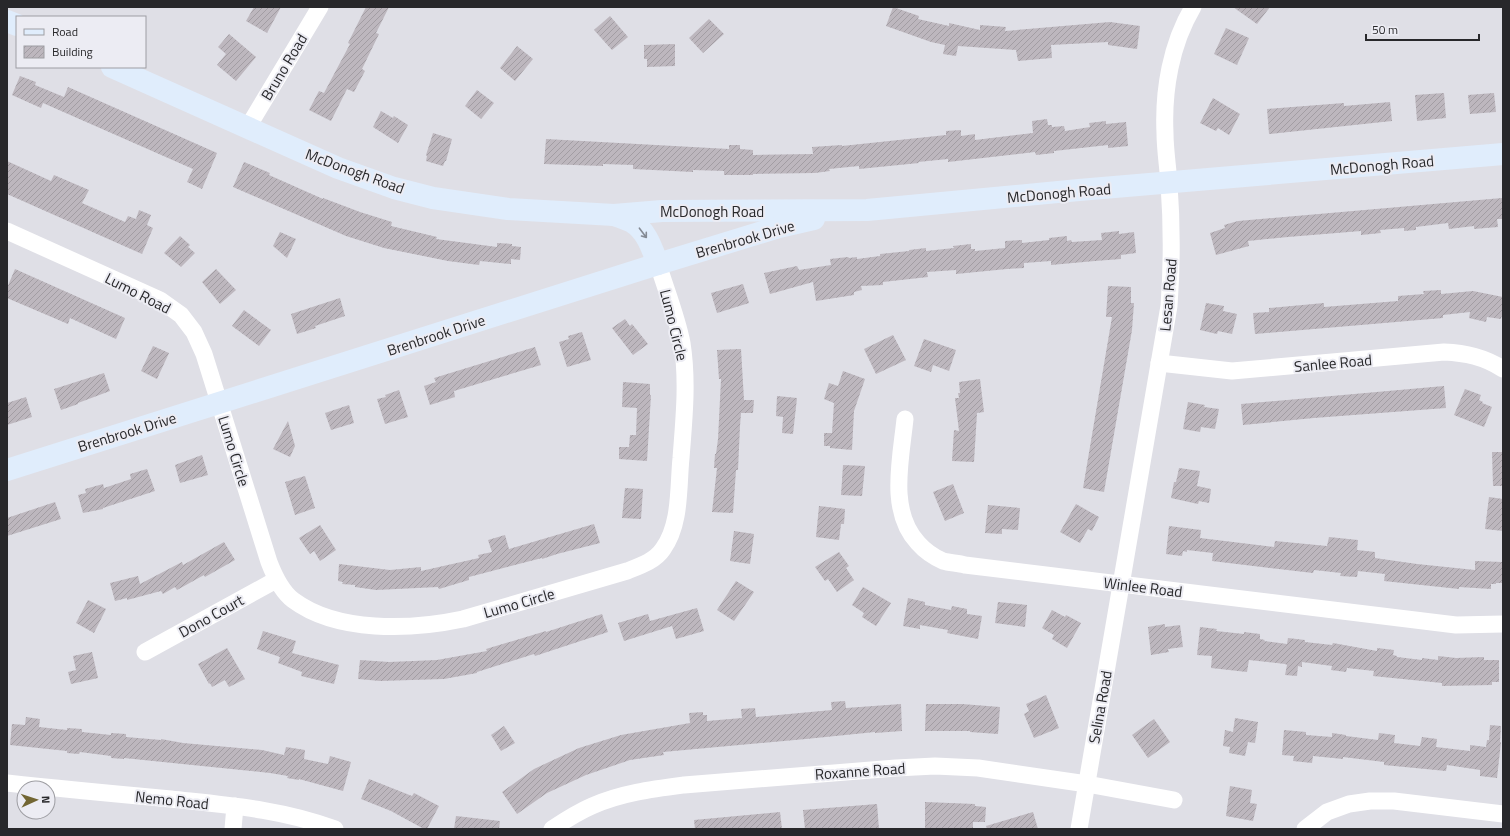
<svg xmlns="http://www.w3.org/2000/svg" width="1510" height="836" font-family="'Titillium Web',sans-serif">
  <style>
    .building { fill: url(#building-hatch) }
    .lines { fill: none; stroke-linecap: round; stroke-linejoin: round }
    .street { stroke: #fff; stroke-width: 17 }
    .secondary { stroke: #e0edfc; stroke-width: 22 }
    .oneway { stroke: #848a94 }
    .labels { text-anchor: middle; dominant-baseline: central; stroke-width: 4; stroke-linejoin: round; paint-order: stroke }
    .street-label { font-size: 15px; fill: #28282b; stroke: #ececf3 }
  </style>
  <defs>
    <pattern id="building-hatch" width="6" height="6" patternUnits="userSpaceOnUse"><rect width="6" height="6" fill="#bdb7be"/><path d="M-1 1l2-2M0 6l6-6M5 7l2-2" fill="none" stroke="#a29da3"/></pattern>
  </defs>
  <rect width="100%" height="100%" fill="#dfdfe6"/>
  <g class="building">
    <polygon points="254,7 281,7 267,33 246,21"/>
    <polygon points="366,7 389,7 376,33 379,34 362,69 365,71 354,92 347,89 331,121 309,110 319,91 324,93 350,44 348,43"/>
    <polygon points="893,7 919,16 918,19 949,26 949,23 980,30 980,25 1006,27 1005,31 1110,22 1140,26 1137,49 1108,45 1108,42 1051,45 1052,58 1018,61 1016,50 958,46 956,56 943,54 945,45 931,42 886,26"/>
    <polygon points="1233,7 1270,7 1257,24"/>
    <polygon points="610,16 628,37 612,50 594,30"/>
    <polygon points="709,19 724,34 703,53 689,38"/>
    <polygon points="1226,28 1249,38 1237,65 1214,54"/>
    <polygon points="229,34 256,57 236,81 217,65 226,54 218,47"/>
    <polygon points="675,44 675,66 647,67 647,59 644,59 644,45"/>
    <polygon points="517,46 533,59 515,81 500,68"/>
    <polygon points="20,76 36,82 35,85 64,97 68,87 217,153 202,189 187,182 193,169 43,103 41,108 12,95"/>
    <polygon points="477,90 494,103 481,119 465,106"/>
    <polygon points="1444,93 1446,118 1417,121 1415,95"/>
    <polygon points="1494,93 1496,112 1470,114 1468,95"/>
    <polygon points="1213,98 1240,114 1229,135 1218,128 1216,131 1200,123"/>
    <polygon points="1390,102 1392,121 1269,134 1267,109 1344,103 1344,106"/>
    <polygon points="381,111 393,118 394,116 408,125 398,143 373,127"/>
    <polygon points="1047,119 1048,125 1052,125 1052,127 1064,126 1065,131 1090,127 1089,123 1106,121 1106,124 1126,122 1128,146 1108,148 1108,145 1054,151 1054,153 1036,155 1035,152 948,162 948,159 918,162 919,163 859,169 859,166 829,169 830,171 815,173 753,174 753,175 724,175 724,171 693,170 693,172 633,169 633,165 603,164 603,166 544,164 546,139 729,149 729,145 740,145 740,149 753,150 753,155 813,154 812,147 842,145 842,146 946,135 946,131 961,130 961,136 975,134 975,140 1033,133 1032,121"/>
    <polygon points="433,133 452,139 446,161 445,161 443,166 426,161 427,156 426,155"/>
    <polygon points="7,161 51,181 54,175 89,190 82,203 125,222 128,216 136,219 139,210 151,215 147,225 153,228 142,254 7,194"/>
    <polygon points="244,162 270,173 269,175 323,199 323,198 360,212 392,222 391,226 437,237 436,239 497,247 497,243 512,244 512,246 521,247 520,260 511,259 511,264 480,261 479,265 448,261 384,248 346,236 233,187"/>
    <polygon points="1502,198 1503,219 1497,219 1498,227 1474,229 1474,226 1449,229 1448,223 1416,227 1416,230 1404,231 1404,228 1380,230 1381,233 1361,235 1361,231 1288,237 1248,241 1249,246 1216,255 1210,233 1225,228 1224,225 1238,221"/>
    <polygon points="1119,231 1119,234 1134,232 1136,253 1121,255 1121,259 1095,261 1051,265 1051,261 1024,263 1024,268 1007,269 956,274 956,270 927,272 928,277 883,282 883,285 861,286 862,290 854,292 854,295 816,301 813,282 770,294 764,273 797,266 799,270 831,265 830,259 848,257 849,258 857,257 857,259 880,256 880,254 909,251 909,250 926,248 926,251 954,248 953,246 971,244 971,249 975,249 975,251 1005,248 1005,241 1022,240 1022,243 1049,240 1049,238 1067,236 1067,241 1071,240 1072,242 1102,240 1101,233"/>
    <polygon points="280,232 296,239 287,258 273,246"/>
    <polygon points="180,236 190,245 188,247 195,253 181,267 164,253"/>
    <polygon points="15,269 125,318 116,339 70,318 68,324 7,298 7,288"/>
    <polygon points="216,269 236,290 220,304 202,282"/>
    <polygon points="743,284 749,303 717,313 711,293"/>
    <polygon points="1108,286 1131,287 1131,303 1134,303 1132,330 1104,492 1083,488 1112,317 1106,317"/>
    <polygon points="1441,290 1441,294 1473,291 1503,297 1503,311 1501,319 1487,317 1486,322 1469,318 1470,312 1443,315 1443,318 1255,334 1253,313 1269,312 1269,308 1324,303 1324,307 1398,301 1398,296 1424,294 1423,291"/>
    <polygon points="340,298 345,316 315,326 316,328 297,334 291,314"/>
    <polygon points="1206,303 1224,306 1223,311 1237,314 1232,334 1218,331 1217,334 1200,330"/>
    <polygon points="244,310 271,330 259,346 232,326"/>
    <polygon points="625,319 630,326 632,324 648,344 633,355 612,328"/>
    <polygon points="582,332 591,360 567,367 559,342 569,339 568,336"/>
    <polygon points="893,335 906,360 876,374 864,349"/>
    <polygon points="924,339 956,350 949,371 933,365 931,372 914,366"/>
    <polygon points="153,346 169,353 157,379 141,371"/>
    <polygon points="535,347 541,365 454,391 455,397 430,405 424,386 436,382 434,378"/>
    <polygon points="741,349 744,400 754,400 753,413 741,413 740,426 738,470 736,470 733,513 712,512 717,468 714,468 715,454 716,454 718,439 721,379 719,379 717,350"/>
    <polygon points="843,371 865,379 854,411 852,450 830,448 830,446 824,446 824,433 832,433 834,403 824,399 829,383 838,386"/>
    <polygon points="104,373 110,391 78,403 78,404 61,410 54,389"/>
    <polygon points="980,379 984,412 977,413 974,462 952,461 954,430 959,431 955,398 959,398 958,393 960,393 959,382"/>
    <polygon points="623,382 650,384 650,395 651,395 647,461 619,459 619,447 629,447 630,435 636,435 637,408 622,407"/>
    <polygon points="1444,386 1446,408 1314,418 1243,425 1241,404"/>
    <polygon points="1465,389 1481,395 1479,400 1483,402 1482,403 1492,407 1484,427 1454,415"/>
    <polygon points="399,390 408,417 385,424 377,399 386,397 385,395"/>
    <polygon points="777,396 797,398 793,434 782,433 783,417 776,416"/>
    <polygon points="26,397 32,417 7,425 7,403"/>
    <polygon points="1188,402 1205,405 1204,407 1219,409 1215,429 1201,427 1200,432 1183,429"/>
    <polygon points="349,405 354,423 331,430 325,413"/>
    <polygon points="288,421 295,446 290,457 273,449"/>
    <polygon points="1492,452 1503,452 1503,486 1493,486"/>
    <polygon points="202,455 208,475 180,483 175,465"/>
    <polygon points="843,465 865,466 862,496 841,495"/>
    <polygon points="1179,468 1200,471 1197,486 1211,489 1209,503 1199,501 1198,504 1171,498 1174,482 1176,482"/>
    <polygon points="147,469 155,491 103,508 103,509 83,513 78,495 86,493 85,489 103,484 104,488 131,479 130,474"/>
    <polygon points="305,476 315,508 295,515 285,482"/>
    <polygon points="953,484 964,513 945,521 933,492"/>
    <polygon points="625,488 643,489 641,519 622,518"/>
    <polygon points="1489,497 1503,499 1503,531 1485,529"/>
    <polygon points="55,502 61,519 7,536 7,518"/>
    <polygon points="1076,504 1099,517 1092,531 1088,529 1080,543 1060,532"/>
    <polygon points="988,505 1020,508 1018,530 1002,529 1002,534 985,533"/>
    <polygon points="819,506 845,509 844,524 841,524 839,540 816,537"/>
    <polygon points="594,524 600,543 557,554 542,559 542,558 469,577 469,580 439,589 438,587 376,590 355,587 355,585 342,584 343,582 338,581 339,564 390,570 421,567 421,571 479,558 478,555 492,552 488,540 505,535 509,549"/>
    <polygon points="320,525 336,550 320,561 314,551 310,554 299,538"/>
    <polygon points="1169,526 1201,530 1200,538 1274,547 1275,541 1327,546 1329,537 1358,540 1357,550 1375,552 1375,558 1417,564 1475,570 1475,561 1503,562 1503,583 1496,583 1496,584 1491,584 1491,589 1459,587 1459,589 1384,581 1385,574 1358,571 1357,577 1340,576 1341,573 1314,570 1313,573 1212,561 1213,553 1187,550 1187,552 1183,551 1182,556 1166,554"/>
    <polygon points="734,531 754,534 750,564 730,561"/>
    <polygon points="224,542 235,560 205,577 204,575 177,590 175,587 163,594 161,591 127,600 127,598 115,601 110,583 138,576 140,584 182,562 183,565"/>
    <polygon points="839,552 849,566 846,568 854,580 837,592 828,579 825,581 815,567"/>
    <polygon points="736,581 754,592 734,621 717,610"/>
    <polygon points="863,587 891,603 876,626 862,617 864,613 852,605"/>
    <polygon points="908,598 925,602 925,605 951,610 952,606 967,609 967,614 982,616 978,639 947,633 948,630 920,625 920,629 903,626"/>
    <polygon points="88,600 106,609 94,633 76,623"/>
    <polygon points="998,602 1027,605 1025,627 995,623"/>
    <polygon points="697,608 704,631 676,639 672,626 624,641 618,623 648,614 650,621"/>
    <polygon points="1052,610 1065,617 1066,615 1081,623 1067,648 1052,639 1054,635 1042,628"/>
    <polygon points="602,614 608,632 535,656 534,654 477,672 477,673 444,679 380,681 358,679 360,660 389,662 437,660 487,651 486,649 546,631 546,632"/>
    <polygon points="1165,624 1165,627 1180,625 1183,647 1168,649 1169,652 1151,655 1148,627"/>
    <polygon points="1200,627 1217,629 1216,631 1244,634 1244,632 1260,634 1260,639 1265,640 1264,641 1287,644 1288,638 1305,640 1305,642 1332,645 1333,643 1377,651 1377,648 1394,650 1393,655 1397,656 1397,657 1422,660 1422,658 1438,660 1438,656 1456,658 1484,657 1484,660 1499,660 1499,682 1492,682 1492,685 1442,686 1442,683 1373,676 1374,671 1347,668 1346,672 1331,670 1332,666 1302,662 1302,667 1298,666 1297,676 1285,675 1287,665 1285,664 1249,660 1247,672 1211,668 1212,656 1197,655"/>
    <polygon points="263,631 296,641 292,653 339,665 334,684 301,676 302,672 278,663 280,657 257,649"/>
    <polygon points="227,648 245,679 229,687 225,680 212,687 210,683 209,684 198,664"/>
    <polygon points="92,652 98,678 71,684 68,672 76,670 73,656"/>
    <polygon points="1046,695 1059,728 1034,738 1024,714 1029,711 1026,704"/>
    <polygon points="845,701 846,708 901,704 902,731 875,733 875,732 806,739 663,752 664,755 630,760 586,775 547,793 517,814 502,792 534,769 579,748 621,735 690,723 689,713 703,712 703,715 707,715 707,721 742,718 741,709 755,708 756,717 832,710 831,702"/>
    <polygon points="926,704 962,704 1000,707 998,734 970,732 970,731 925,731"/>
    <polygon points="26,717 40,719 39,727 67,730 67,728 82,729 82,732 111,735 111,733 126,734 126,737 161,740 161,739 183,743 262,750 284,755 286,747 305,750 304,759 328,764 330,756 351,762 343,791 299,779 299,780 287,778 288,776 270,773 124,758 124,759 111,758 111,756 80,752 79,754 67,753 67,751 10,745 12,724 25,725"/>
    <polygon points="1235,718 1258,722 1255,743 1248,742 1245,756 1229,753 1230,747 1223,746 1225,730 1233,732"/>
    <polygon points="1154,719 1170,742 1148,758 1132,735"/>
    <polygon points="1490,725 1501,726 1500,742 1501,742 1497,778 1480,776 1480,770 1447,765 1446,771 1384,765 1384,762 1343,757 1343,759 1313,756 1312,763 1293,761 1294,756 1282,755 1284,730 1306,732 1306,735 1332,737 1332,733 1346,735 1346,736 1378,740 1379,733 1395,735 1394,743 1420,746 1422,737 1437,739 1436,747 1470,751 1470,745 1486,747 1487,740 1489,740"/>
    <polygon points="504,726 515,743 501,751 491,735"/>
    <polygon points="369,779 412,796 414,793 439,806 427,829 424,829 391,811 361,799"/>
    <polygon points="1230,786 1252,790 1250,803 1257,804 1253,821 1226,816"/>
    <polygon points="925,802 975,804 975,806 986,807 985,822 973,822 973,829 925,829"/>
    <polygon points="877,804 879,829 805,829 803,810"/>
    <polygon points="780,812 782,829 695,829 694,820"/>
    <polygon points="1033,812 1038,829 987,829 986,826"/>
    <polygon points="456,816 500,821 499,829 454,829"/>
  </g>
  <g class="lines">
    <g class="street">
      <polyline points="248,127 320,7"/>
      <path d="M7,231L160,300L181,315L194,332L204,354L269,562C274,575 281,591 293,600C337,633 411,630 463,619L627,571C640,566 655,561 663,549C681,524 678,488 681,458C684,419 688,381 682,343C677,317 666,290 658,264"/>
      <path d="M1159,363L1232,371L1444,352C1466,353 1484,357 1503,369"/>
      <path d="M905,419C901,459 888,511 918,543C925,551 934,557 943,561C950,563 958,563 965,565L1456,625L1503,624"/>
      <polyline points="145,652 276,580"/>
      <path d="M7,783C62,789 116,794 171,799C226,805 282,809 335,829"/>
      <polyline points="233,829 235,806"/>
      <path d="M552,829C564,821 578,812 592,806C621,793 653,789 684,785L896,768L935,766L978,768L1087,784L1174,800"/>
      <path d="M1079,829L1169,306C1172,265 1172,225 1169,184C1168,167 1165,150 1165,133C1163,90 1171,44 1193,7"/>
      <polyline points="1305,829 1327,812 1349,804 1370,801 1394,801 1503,814"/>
    </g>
    <g class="secondary">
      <polyline points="7,21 17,25"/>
      <polyline points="112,67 338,168 394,188 433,198 508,209 614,215 662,211 867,210 1079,190 1503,154"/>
      <path d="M614,215C620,217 626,219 632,222C647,231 652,249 658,264"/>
      <polyline points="7,470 658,264 779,227 814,219"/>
    </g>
  </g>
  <defs><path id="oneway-shaft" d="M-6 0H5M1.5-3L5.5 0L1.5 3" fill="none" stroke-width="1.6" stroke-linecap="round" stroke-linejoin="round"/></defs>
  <use class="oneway" href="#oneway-shaft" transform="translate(643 233) rotate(53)"/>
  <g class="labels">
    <g class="street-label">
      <text transform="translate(284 67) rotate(-59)">Bruno Road</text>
      <text transform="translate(1382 165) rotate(-5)">McDonogh Road</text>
      <text transform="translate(355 171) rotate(20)">McDonogh Road</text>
      <text transform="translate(1059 193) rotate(-5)">McDonogh Road</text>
      <text x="712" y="211">McDonogh Road</text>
      <text transform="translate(745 239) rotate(-16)">Brenbrook Drive</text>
      <text transform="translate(138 293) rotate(27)">Lumo Road</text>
      <text transform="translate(1168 295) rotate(-85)">Lesan Road</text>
      <text transform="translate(674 325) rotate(76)">Lumo Circle</text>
      <text transform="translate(436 335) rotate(-18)">Brenbrook Drive</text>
      <text transform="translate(1333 363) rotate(-5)">Sanlee Road</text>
      <text transform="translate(127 432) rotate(-17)">Brenbrook Drive</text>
      <text transform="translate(234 451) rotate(73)">Lumo Circle</text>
      <text transform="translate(1143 587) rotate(7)">Winlee Road</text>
      <text transform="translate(519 603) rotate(-16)">Lumo Circle</text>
      <text transform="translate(211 616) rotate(-29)">Dono Court</text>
      <text transform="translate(1100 707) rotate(-80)">Selina Road</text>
      <text transform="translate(860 771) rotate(-4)">Roxanne Road</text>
      <text transform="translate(172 800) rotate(6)">Nemo Road</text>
    </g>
  </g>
  <rect width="1510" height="836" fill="none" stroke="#28282b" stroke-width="16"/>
  <rect x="16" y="16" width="130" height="52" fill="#ececf3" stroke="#9e9ea3"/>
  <rect x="24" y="29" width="20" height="6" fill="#e0edfc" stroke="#9e9ea3"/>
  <text x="52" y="36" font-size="12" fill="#28282b">Road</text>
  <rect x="24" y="46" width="20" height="12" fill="url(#building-hatch)" stroke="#9e9ea3"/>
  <text x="52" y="56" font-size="12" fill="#28282b">Building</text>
  <g transform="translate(36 800) rotate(87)"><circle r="19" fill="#ececf3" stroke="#9e9ea3"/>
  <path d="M0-3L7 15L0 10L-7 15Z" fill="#726633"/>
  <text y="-6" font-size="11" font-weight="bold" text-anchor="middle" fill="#28282b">N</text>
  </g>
  <path d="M1366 34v6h113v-6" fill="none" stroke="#28282b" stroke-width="2"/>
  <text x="1372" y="34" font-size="12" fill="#28282b" stroke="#ececf3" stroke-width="3" paint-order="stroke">50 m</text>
</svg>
